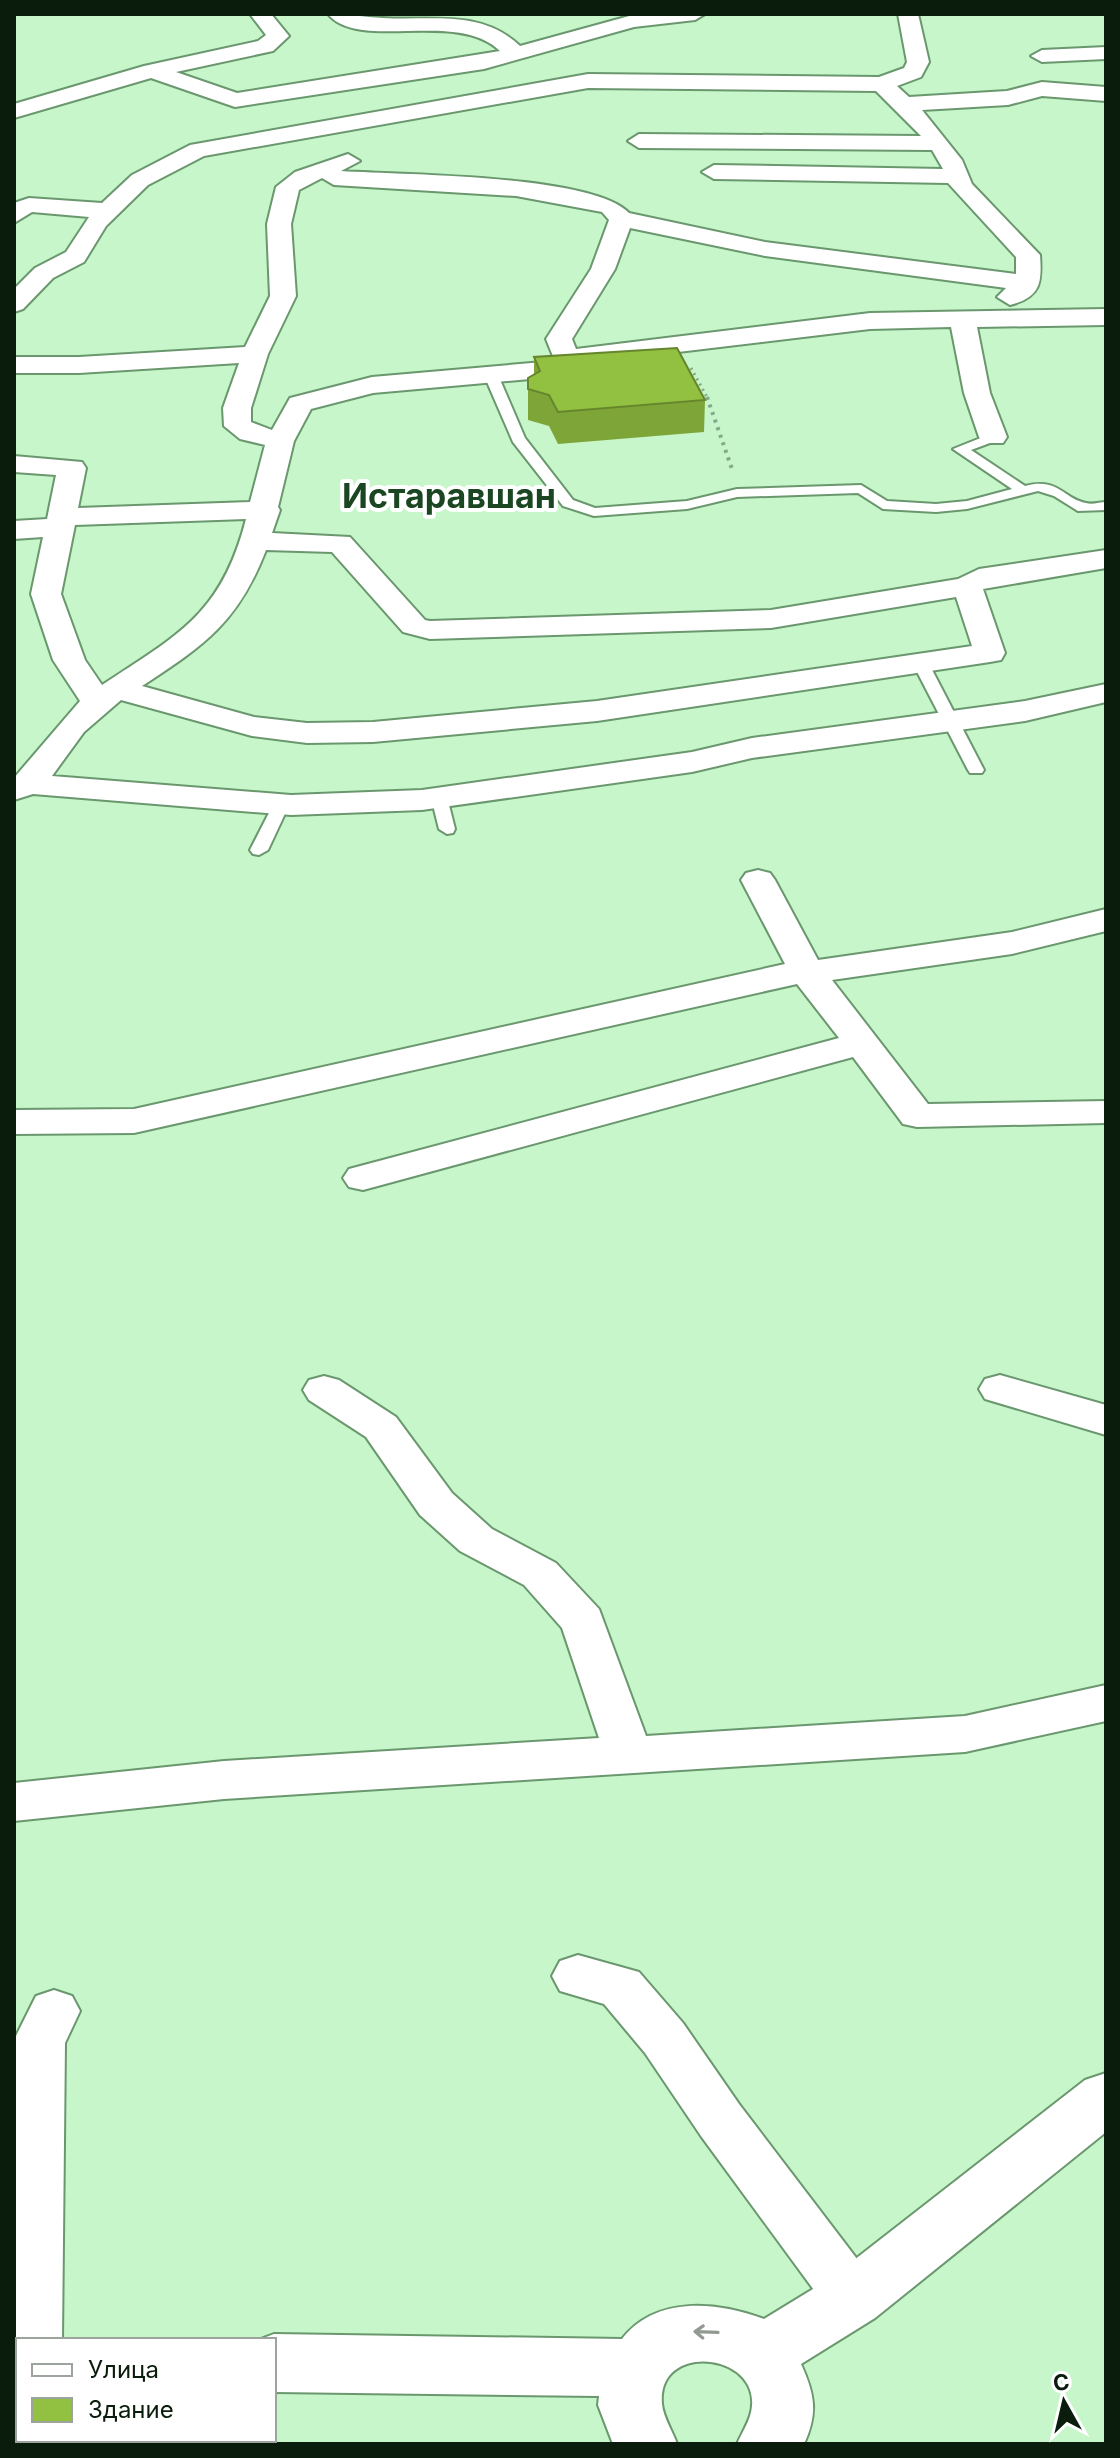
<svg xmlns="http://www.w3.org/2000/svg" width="1120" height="2458" font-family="Inter,sans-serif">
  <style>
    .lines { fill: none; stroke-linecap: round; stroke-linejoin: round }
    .lane-casing { stroke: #6a976e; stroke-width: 4 }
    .street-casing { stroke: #6a976e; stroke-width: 4 }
    .secondary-casing { stroke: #6a976e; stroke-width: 4 }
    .path-far1 { stroke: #84a987; stroke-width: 3; stroke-dasharray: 2 4; stroke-linecap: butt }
    .path { stroke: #84a987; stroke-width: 4; stroke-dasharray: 3 5; stroke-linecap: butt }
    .lane { fill: #fff; fill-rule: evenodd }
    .street { fill: #fff; fill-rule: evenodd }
    .secondary { fill: #fff; fill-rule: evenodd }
    .wall { fill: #7ea537 }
    .building { fill: #92c040; stroke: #66862d; stroke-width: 2 }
    .oneway { stroke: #919992 }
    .labels { text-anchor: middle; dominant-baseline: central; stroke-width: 8; stroke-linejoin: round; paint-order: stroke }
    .far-town-label { font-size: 34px; font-weight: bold; fill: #1b4622; stroke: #fff }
  </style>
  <rect width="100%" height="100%" fill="#c6f6ca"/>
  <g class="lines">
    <g class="lane-casing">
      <g id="lane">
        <path d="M486,372L498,375L525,438L573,500L595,508L687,501L737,489L861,485L887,501L936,504L967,501L1012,489L953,449L993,433L1000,437L998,440L971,450L1025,486C1059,477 1063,499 1086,503C1092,505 1100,502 1106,502V510L1078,511L1054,496L1038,491L967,509L936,512L883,509L858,493L737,497L687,509L594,516L563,506L513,442L484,375Z"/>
        <polygon points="921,659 929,664 984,770 982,773 970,773 968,770 913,664"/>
        <polygon points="439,792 447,797 455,829 453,833 447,834 439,829 431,797"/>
        <polygon points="281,800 289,805 268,850 259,855 253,854 250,850 273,805"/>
      </g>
    </g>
    <g class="street-casing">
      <g id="street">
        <path d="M250,14H271L289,36L273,51L176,72L237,93L500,51C457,9 359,52 328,14C347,14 364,17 383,18C432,21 481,9 520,46L633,15L705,14L695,20L634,27L484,69L235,107L151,78L14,118V104L144,66L258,41L266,35Z"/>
        <path d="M898,14H918L929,62L921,77L897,86L909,97L1007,91L1042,82L1106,87V101L1042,96L1008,105L922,110L962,160L972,184L1040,255C1042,282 1041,297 1010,305L997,297L1006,288L765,256L630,228L615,269L572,339L576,349L870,313L1106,309V325L977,327L990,393L1007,437L1003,443H983L979,437L964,393L951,327L870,329L586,363L588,367L584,373L575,375L373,393L311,409L294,441L278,507L280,510L272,533L350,537L425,620L430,621L771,610L958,579L979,569L1106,550V568L983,589L1005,653L1001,660L990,662L597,721L373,742L307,743L252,736L121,700L84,732L52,776L291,795L422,790L692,752L752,738L1025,701L1106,684V702L1025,721L752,758L692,772L422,810L291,815L33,794L14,800V778L80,701L53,660L31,594L43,537L14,539V521L47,519L56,475L14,472V456L82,462L86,468L78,508L250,502L265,445L240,439L224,426L223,408L239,363L79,373H14V357H79L245,347L270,296L267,224L276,187L295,172L348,154L360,161L341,171C400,175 592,174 629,213L765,242L1016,274V257L948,183L714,179L702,172L714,165L943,169L932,150L639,148L628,141L639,134L921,136L876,91L588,88L204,156L148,185L106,226L84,262L53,278L23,309L14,312V289L35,268L66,252L89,217L32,212L14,223V203L29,198L102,203L132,175L190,145L588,74L879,77L904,68L907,62ZM322,178L334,185L516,196L602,212L609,220L591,269L546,339L555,361L372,377L290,398L272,430L251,422V408L268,354L296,296L291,224L299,190ZM246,519C222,614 178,635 102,685L85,660L61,594L75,525ZM266,550L332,552L403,632L430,639L771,628L956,597L972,646L597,701L373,722L307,723L254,717L142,686C205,645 238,622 266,550Z"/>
        <polygon points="1106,47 1106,59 1042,62 1031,56 1042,50"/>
        <polygon points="758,870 770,873 775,880 818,960 1012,932 1106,909 1106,931 1012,954 832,980 928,1104 1106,1101 1106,1123 917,1127 903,1124 853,1057 363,1190 349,1187 343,1178 349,1169 839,1038 797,984 134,1133 14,1134 14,1110 134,1109 785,964 741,880 746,873"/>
        <polygon points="1000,1375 1106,1405 1106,1435 985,1399 979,1389 985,1379"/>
        <polygon points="324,1376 339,1380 396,1417 452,1493 492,1529 556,1563 599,1609 646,1736 965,1716 1106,1685 1106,1721 965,1752 224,1799 14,1821 14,1783 224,1761 599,1738 562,1628 524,1585 460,1551 420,1515 366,1437 309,1400 303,1390 309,1380"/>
        <polygon points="578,1955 639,1972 683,2023 739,2104 873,2280 881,2298 873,2316 853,2323 833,2316 701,2136 645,2053 604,2004 560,1991 552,1976 560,1961"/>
        <polygon points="54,1990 72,1996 80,2011 65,2043 62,2340 18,2340 18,2360 14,2359 14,2040 36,1996"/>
      </g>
    </g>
    <g class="secondary-casing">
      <g id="secondary">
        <path d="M1106,2073V2132L875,2318L801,2364C815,2395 818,2413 804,2444H737C741,2435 747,2425 750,2416C769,2353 656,2339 662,2404C663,2417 673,2432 677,2444H613L598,2405L599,2396L274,2392V2340H258L274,2334L622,2339C656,2295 718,2302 764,2319L831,2278L1085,2080Z"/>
        <polygon points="14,2332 39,2340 18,2340 18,2390 14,2390"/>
      </g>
    </g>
    <polyline class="path-far1" points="691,368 708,399"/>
    <polyline class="path" points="707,397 733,472"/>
    <use href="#lane" class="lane"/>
    <use href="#street" class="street"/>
    <use href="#secondary" class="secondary"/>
  </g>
  <polygon class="wall" points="534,357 705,400 704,432 558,444 549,426 528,420 528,378 534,374"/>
  <polygon class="building" points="677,348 705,400 558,412 549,395 528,389 528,378 540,371 534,357"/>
  <defs><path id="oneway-shaft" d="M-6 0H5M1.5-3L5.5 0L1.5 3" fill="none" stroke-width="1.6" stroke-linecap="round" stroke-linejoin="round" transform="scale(2)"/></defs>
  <use class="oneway" href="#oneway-shaft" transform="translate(706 2332) rotate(-178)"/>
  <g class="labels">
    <g class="far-town-label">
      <text x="449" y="495">Истаравшан</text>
    </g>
  </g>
  <rect width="1120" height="2458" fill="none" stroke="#0a1c0c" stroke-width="32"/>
  <rect x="16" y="2338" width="260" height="104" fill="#ffffff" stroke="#9da49e" stroke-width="2"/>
  <rect x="32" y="2364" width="40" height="12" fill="#ffffff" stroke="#9da49e" stroke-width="2"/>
  <text x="88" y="2378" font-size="24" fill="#0a1c0c">Улица</text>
  <rect x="32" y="2398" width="40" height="24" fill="#92c040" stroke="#9da49e" stroke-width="2"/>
  <text x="88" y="2418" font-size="24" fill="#0a1c0c">Здание</text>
  <g transform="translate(1064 2402) rotate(352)" stroke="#ffffff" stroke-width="6" paint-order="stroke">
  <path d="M0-6L14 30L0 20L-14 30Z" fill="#0a1c0c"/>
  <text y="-12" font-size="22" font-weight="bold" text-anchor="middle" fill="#0a1c0c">С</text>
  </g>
</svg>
